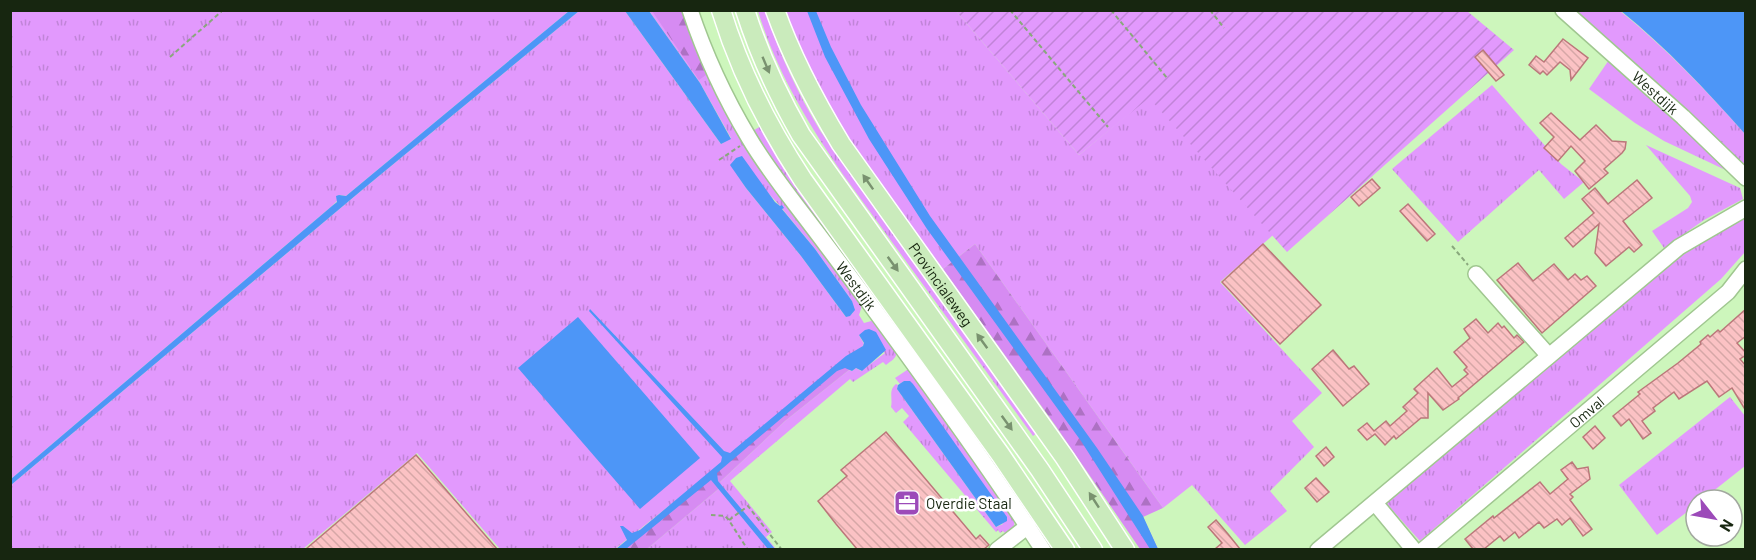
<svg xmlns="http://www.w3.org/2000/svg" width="1756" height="560" font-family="Barlow,sans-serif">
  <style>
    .grass { fill: url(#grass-tufts); fill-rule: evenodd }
    .forest { fill: url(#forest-firs) }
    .garden { fill: url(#garden-furrows) }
    .water { fill: #4d96f7 }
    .building { fill: url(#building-back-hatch); stroke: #bb777a; stroke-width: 1.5 }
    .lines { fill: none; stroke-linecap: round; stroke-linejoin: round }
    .minor-casing { stroke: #a0c790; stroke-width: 18 }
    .major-casing { stroke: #fff; stroke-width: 21 }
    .path { stroke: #89a87c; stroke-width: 2; stroke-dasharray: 4.5 3; stroke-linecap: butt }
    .minor { stroke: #fff; stroke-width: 15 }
    .major { stroke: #caebbc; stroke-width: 18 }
    .oneway { fill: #79926f }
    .labels { text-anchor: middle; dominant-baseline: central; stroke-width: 5; stroke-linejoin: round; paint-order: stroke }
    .street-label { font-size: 15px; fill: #172610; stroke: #fff }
    .poi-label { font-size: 15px; fill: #172610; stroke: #fff; text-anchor: start }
  </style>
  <defs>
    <pattern id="grass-tufts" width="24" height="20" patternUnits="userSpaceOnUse" patternTransform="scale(1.5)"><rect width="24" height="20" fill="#e299fd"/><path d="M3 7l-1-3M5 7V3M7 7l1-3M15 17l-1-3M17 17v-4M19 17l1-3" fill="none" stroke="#c184d8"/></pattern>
    <pattern id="forest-firs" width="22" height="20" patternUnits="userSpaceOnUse" patternTransform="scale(1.5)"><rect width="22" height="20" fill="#d68bf2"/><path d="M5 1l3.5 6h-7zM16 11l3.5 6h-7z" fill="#ad71c3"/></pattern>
    <pattern id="garden-furrows" width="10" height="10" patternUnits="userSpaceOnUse" patternTransform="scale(1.5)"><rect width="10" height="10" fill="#e299fd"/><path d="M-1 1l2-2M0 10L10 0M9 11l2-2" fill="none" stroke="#c184d8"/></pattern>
    <pattern id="building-back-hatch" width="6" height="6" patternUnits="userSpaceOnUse" patternTransform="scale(1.5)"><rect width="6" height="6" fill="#fbc2c4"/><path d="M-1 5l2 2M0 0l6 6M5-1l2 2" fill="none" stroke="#d6a7a7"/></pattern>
  </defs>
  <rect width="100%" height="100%" fill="#cdf6bc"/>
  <g class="grass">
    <polygon points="10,11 569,11 346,196 339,195 337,201 332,206 11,479"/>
    <path d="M579,11H625L721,144L731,138L700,83L649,11H682L717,93L747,150L752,151L861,298L862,306L859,315L864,323L875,320L897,351C897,358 891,361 886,365L883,362L853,382L850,379L730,481L772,532L766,537L776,549H647L722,486L719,483L785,421L849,370L852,371L856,368L861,371L885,353L859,335L864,344L862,347L709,474L615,549H500L417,453L303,549L11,550V485L368,185ZM736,158L780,206L815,249L852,301L853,313L846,317L801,256L746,188L731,165Z"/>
    <path d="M758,11H765C779,53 798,94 821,132L1038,432L1033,436L844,176C809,125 776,71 758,11Z"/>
    <path d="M785,11H956L1079,155L1149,97L1273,235L1220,282L1322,393L1292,421L1314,447L1270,491L1287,511L1245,545L1192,485L1163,508L975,244L943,269C883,187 817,108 785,11Z"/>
    <path d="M1575,11H1620C1666,48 1706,90 1745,134V167C1690,112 1634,60 1575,11Z"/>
    <polygon points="1611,57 1734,174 1664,141 1635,123 1589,89"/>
    <polygon points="1492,85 1561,164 1584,182 1564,199 1539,170 1458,242 1392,169"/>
    <polygon points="761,126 1036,519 1034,521 1052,549 1049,549 751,132"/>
    <polygon points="1646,145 1740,188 1743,199 1704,220 1664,248 1652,231 1688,208 1692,202 1690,196"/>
    <polygon points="1745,214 1745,252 1721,279 1420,541 1386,503 1549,362 1680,252"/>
    <path d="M907,370H910L1015,517L1014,526L1005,533L1003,531L1000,533L998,530L996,532L903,422L909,416L902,408L896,413L891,407C893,399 888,390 896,384L898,385L897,389L996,527L1003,524L904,381L900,384L895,378Z"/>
    <polygon points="1730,397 1745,416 1745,466 1702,500 1696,500 1696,505 1657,535 1619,485"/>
  </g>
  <g class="forest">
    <polygon points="652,11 683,11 694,45 706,75 699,80"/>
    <polygon points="975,244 1163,508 1143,517 1158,549 1140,549 1055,425 943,269"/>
    <polygon points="854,352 849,370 785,421 720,482 722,486 647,549 615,550 709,474"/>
  </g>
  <polygon class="garden" points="956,11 1467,11 1514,50 1287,252 1149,98 1079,155"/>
  <g class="water">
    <polygon points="569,11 579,11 368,185 11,485 11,479 332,206 337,202 336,196 339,195 346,196"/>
    <polygon points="625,11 649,11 700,83 731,139 721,144"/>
    <polygon points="807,11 816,11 831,47 861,105 930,216 1097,448 1143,516 1158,549 1150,549 1081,441 927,229 869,139 825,57"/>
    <path d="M1621,11H1745V134C1706,90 1667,48 1621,11Z"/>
    <polygon points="742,156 775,202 780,206 782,205 784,208 782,209 815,249 852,301 855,310 850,316 846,317 801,256 746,188 730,165 736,158"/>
    <polygon points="590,309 724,451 730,453 846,356 863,346 864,343 859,335 865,330 869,329 876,332 886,350 862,371 856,368 852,371 845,368 837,371 717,473 718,481 775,549 768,549 711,480 626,549 616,549 627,540 620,526 623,526 632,533 640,530 721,462 722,457 589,311"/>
    <polygon points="578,317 700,458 640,509 518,368"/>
    <polygon points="904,381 910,381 913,384 1007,517 1007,521 996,527 897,389 898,385"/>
  </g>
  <g class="building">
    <polygon points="1563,39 1588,58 1571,80 1570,70 1560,62 1547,75 1543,71 1540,74 1529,65 1536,56 1544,62"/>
    <polygon points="1483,50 1504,75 1496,81 1475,57"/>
    <polygon points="1551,113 1580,140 1596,125 1612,141 1626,142 1625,149 1622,153 1604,169 1608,173 1589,189 1575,171 1585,161 1571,146 1558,161 1544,148 1554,137 1540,123"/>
    <polygon points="1372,179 1380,188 1359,206 1351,197"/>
    <polygon points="1637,180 1652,198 1623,221 1642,245 1634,252 1629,247 1606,266 1595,253 1599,224 1573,247 1565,238 1594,213 1582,199 1595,188 1608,204"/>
    <polygon points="1408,204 1435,234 1427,241 1400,211"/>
    <polygon points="1263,244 1321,305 1280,344 1222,282"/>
    <polygon points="1518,263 1533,281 1554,264 1568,280 1575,274 1581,280 1587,276 1596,286 1542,333 1497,280"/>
    <polygon points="1746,309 1746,336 1737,343 1746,353 1746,355 1740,359 1746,366 1746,411 1732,388 1719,397 1707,381 1679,399 1674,392 1653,408 1655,411 1642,421 1651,433 1643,439 1629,419 1621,426 1613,416 1640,394 1638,392 1678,363 1701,344 1700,342 1708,335 1710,337 1718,330 1720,332"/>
    <polygon points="1476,319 1488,333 1498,323 1502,328 1504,326 1514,338 1517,335 1524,342 1458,398 1459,399 1443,410 1428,393 1428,418 1421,418 1396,439 1394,436 1385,445 1375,434 1367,440 1358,430 1367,423 1374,431 1386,421 1390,426 1407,411 1403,407 1418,393 1414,389 1437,368 1452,387 1468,374 1464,370 1467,367 1454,352 1470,338 1464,329"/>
    <polygon points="1333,350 1349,369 1354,366 1369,384 1343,406 1312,369"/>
    <polygon points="1595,426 1605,438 1593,449 1583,437"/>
    <polygon points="886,432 976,539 980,535 989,545 984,549 857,549 836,524 818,501 847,476 841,470"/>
    <polygon points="1326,447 1334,457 1324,466 1316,456"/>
    <polygon points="416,455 497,549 306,549"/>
    <polygon points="1572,462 1577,469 1588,467 1590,479 1570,494 1573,497 1570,500 1592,529 1583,536 1570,518 1562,525 1557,519 1544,528 1539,522 1519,538 1515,532 1504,541 1500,536 1484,549 1473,549 1465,539 1493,516 1494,518 1540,482 1550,494 1568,479 1561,470"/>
    <polygon points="1316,478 1329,492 1317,502 1305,488"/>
    <polygon points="1216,520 1228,534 1240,549 1215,549 1222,543 1208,527"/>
  </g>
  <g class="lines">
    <g class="minor-casing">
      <g id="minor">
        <path id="s1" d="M690,10C705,55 725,98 749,138C765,165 783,188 802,213C822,239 842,266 862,293C924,377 986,462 1043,550"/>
        <path id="s2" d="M1563,10L1683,117L1746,178"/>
        <polyline points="1476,274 1549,356"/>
        <polyline points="1375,503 1414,550"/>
        <polyline points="997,550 1028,526"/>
        <polyline points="1318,550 1679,247 1746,208"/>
        <path id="s3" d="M1423,550L1728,292L1746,269"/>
      </g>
    </g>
    <g class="major-casing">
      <g id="major">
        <path d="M721,10C740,72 768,127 803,180L1000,454L1065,550"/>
        <path d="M745,10C759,54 778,95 801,135L1040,470L1093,550"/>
        <path id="s4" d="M775,10C792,58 815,101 841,144L1065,458L1125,550"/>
      </g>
    </g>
    <g class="path">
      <polyline points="1010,10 1108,127"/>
      <polyline points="1111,10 1167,78"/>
      <polyline points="1210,10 1224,28"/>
      <polyline points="170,57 223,10"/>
      <polyline points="719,160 740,146"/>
      <polyline points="1452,246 1468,265"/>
      <polyline points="711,515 725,516 728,519 748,550"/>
      <polyline points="729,520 748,506 782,550"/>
    </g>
    <use href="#minor" class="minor"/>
    <use href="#major" class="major"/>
  </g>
  <defs><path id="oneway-solid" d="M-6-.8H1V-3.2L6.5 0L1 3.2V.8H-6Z" transform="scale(1.5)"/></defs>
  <g class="oneway">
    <use href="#oneway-solid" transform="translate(766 65) rotate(67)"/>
    <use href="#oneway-solid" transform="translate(868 182) rotate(-125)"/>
    <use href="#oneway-solid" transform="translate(893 264) rotate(54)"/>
    <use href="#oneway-solid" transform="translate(982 341) rotate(-126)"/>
    <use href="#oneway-solid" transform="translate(1007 423) rotate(54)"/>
    <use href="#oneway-solid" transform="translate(1094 500) rotate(-123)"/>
  </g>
  <defs>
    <g id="office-square" transform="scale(1.35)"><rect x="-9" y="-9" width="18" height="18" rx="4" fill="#9c4ab9" stroke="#fff"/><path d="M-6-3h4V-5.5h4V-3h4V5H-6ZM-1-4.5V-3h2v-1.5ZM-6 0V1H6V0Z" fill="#fff"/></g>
  </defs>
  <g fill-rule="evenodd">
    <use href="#office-square" x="907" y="503"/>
  </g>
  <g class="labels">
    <g class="street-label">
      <text stroke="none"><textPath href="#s2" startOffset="124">Westdijk</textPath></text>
      <text stroke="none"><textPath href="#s4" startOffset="322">Provincialeweg</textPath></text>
      <text stroke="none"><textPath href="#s1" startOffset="324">Westdijk</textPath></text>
      <text stroke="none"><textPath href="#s3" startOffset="214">Omval</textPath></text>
    </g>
    <g class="poi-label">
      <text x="926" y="503">Overdie Staal</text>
    </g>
  </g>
  <rect width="1756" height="560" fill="none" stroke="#172610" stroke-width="24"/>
  <g transform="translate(1714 518) rotate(121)"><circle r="28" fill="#ffffff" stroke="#a2a89f" stroke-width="1.5"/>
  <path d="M0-4.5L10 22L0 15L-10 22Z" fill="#9c4ab9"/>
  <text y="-9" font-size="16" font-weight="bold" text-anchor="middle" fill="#172610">N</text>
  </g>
</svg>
